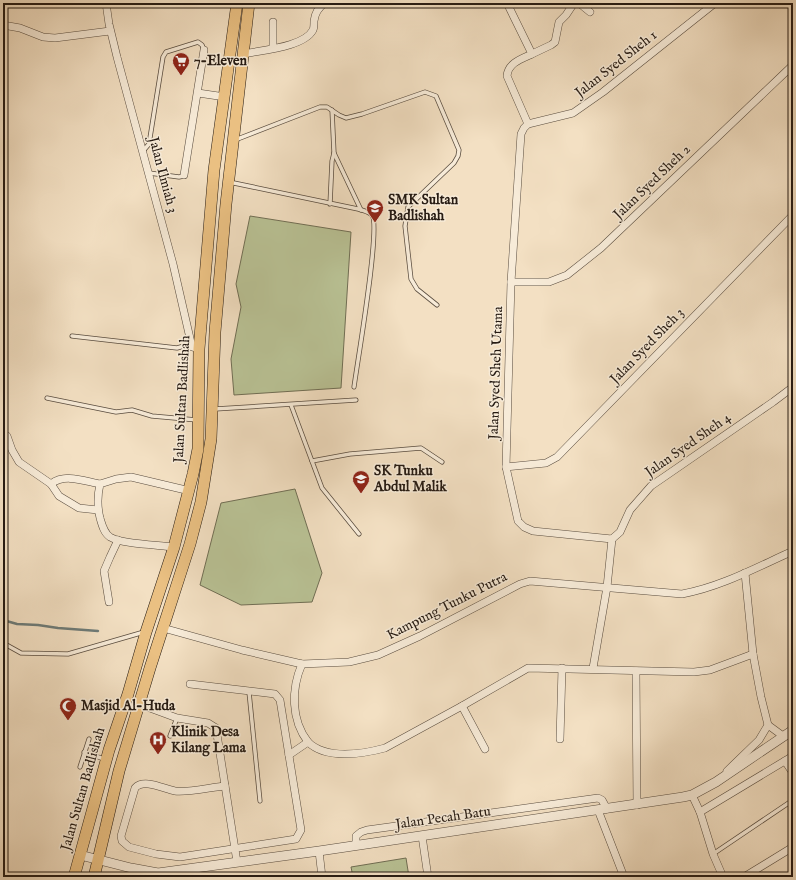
<svg xmlns="http://www.w3.org/2000/svg" width="796" height="880" font-family="'IM FELL English',serif">
  <style>
    .grass { fill: #b9c295; stroke: #706e54 }
    .lines { fill: none; stroke-linecap: round; stroke-linejoin: round }
    .stream { stroke: #6d7b78; stroke-width: 2.5 }
    .service-casing { stroke: #594c3f; stroke-width: 5 }
    .minor-casing { stroke: #594c3f; stroke-width: 8 }
    .tertiary-casing { stroke: #594c3f; stroke-width: 10 }
    .primary-casing { stroke: #261b13; stroke-width: 12 }
    .service { stroke: #f7ebd8; stroke-width: 3.5 }
    .minor { stroke: #f7ebd8; stroke-width: 7 }
    .tertiary { stroke: #f7ebd8; stroke-width: 9 }
    .primary { stroke: #eac082; stroke-width: 11 }
    .labels { text-anchor: middle; dominant-baseline: central; stroke-width: 3; stroke-linejoin: round; paint-order: stroke }
    .poi-label { font-size: 14px; font-weight: bold; fill: #261b13; stroke: #f7ebd8; text-anchor: start }
    .street-label { font-size: 14px; fill: #261b13; stroke: #f7ebd8 }
  </style>
  <rect width="100%" height="100%" fill="#f3e0c3"/>
  <filter id="stains"><feTurbulence type="fractalNoise" baseFrequency=".005" numOctaves="4"/><feColorMatrix values="0 0 0 0 .2 0 0 0 0 .09 0 0 0 0 .02 0 0 0 .5 -.17"/></filter>
  <radialGradient id="worn" r=".72"><stop offset=".6" stop-color="#630" stop-opacity="0"/><stop offset="1" stop-color="#630" stop-opacity=".3"/></radialGradient>
  <g class="grass">
    <polygon points="250,216 351,232 341,388 234,395 231,359 241,307 236,284"/>
    <polygon points="295,489 322,573 312,602 241,605 200,585 221,503"/>
    <polygon points="406,858 409,877 353,877 351,867"/>
  </g>
  <g class="lines">
    <polyline class="stream" points="3,620 17,624 38,625 58,628 98,631"/>
    <g class="service-casing">
      <g id="service">
        <polyline points="235,140 320,107 327,107 339,115 346,118 362,114 425,92 436,96 459,150 458,156 454,163 408,207 405,226 411,279 417,289 437,305"/>
        <polyline points="143,151 149,144 163,57 166,52 198,42 202,45 204,50"/>
        <polyline points="334,153 361,210"/>
        <polyline points="149,173 179,177 184,176"/>
        <path d="M229,182L358,209C362,210 369,212 372,215C381,227 357,364 354,387"/>
        <polyline points="330,204 332,161 334,153 332,110"/>
        <polyline points="72,336 177,348 191,344"/>
        <polyline points="47,398 116,412 132,410 152,416 197,420"/>
        <polyline points="291,405 322,488 359,534"/>
        <polyline points="215,409 356,400"/>
        <polyline points="312,461 350,454 421,448 442,462"/>
        <polyline points="3,643 21,653 68,654 144,632"/>
        <polyline points="249,692 260,801"/>
        <polyline points="170,736 177,718"/>
        <polyline points="84,752 104,759"/>
        <polyline points="80,767 89,739"/>
        <polyline points="713,854 793,800"/>
      </g>
    </g>
    <g class="minor-casing">
      <g id="minor">
        <polyline points="106,3 109,24 117,57 173,264 192,347 199,349"/>
        <path d="M507,3L532,54C521,59 508,63 507,76L528,124"/>
        <polyline points="579,3 590,12"/>
        <polyline points="3,25 20,28 43,37 55,38 110,31"/>
        <polyline points="273,48 273,22"/>
        <path d="M244,54C262,50 304,47 313,30C314,28 314,24 314,21C315,13 319,7 325,3"/>
        <polyline points="532,54 551,45 555,42 559,22 566,15 574,3"/>
        <polyline points="198,93 225,97"/>
        <polyline points="184,175 204,50"/>
        <polyline points="511,282 549,282 567,275 601,248 793,65"/>
        <polyline points="7,436 12,450 19,462 51,484 59,496 79,508 98,510"/>
        <polyline points="506,467 546,463 557,457 793,215"/>
        <path d="M51,484C65,473 84,481 100,484"/>
        <polyline points="612,539 533,531 524,527 518,521 506,467 511,282 521,134 524,128 528,124 573,113 603,92 715,3"/>
        <polyline points="612,539 620,532 630,510 651,486 773,402 793,387"/>
        <path d="M174,547C160,545 120,544 110,537C104,533 102,525 100,518C97,506 97,497 100,484L116,479L131,477L190,491"/>
        <polyline points="745,573 753,654 761,697 768,725 783,736"/>
        <polyline points="109,602 104,571 110,557 118,540"/>
        <path d="M163,628L242,650L302,664L349,662L378,655L420,636L520,584L530,581L682,594C721,587 757,567 793,551"/>
        <polyline points="593,668 607,587 612,539"/>
        <polyline points="636,671 637,805"/>
        <path d="M190,684L275,694L280,700L301,830L296,839L180,857L156,854L129,847L122,841L121,836L135,788C144,778 164,789 175,791C185,793 213,787 225,786"/>
        <polyline points="139,704 177,718 208,723 216,728 237,862"/>
        <polyline points="462,706 485,749"/>
        <polyline points="560,739 562,668"/>
        <path d="M308,742C326,760 363,754 385,748L462,706L528,668L694,672L710,670L753,654"/>
        <path d="M289,755L308,742C291,720 291,689 302,664"/>
        <polyline points="785,761 793,773"/>
        <polyline points="727,771 759,740 768,725"/>
        <polyline points="692,795 700,812 713,854 723,877"/>
        <polyline points="598,810 624,877"/>
        <polyline points="700,812 793,756"/>
        <polyline points="422,836 428,877"/>
        <polyline points="356,845 356,836 361,832 367,830 598,798 602,800 607,809"/>
        <polyline points="319,851 322,877"/>
        <polyline points="328,877 334,877"/>
        <polyline points="744,877 793,847"/>
      </g>
    </g>
    <g class="tertiary-casing">
      <polyline id="tertiary" points="80,855 131,868 158,873 319,851 683,797 692,795 716,782 793,730"/>
    </g>
    <g class="primary-casing">
      <g id="primary">
        <polyline points="74,877 109,750 128,694 146,632 174,547 193,474 198,449 199,349 214,170 237,3"/>
        <polyline points="94,877 119,771 150,668 190,544 201,502 211,439 215,332 226,204 249,3"/>
      </g>
    </g>
    <use href="#service" class="service"/>
    <use href="#minor" class="minor"/>
    <use href="#tertiary" class="tertiary"/>
    <use href="#primary" class="primary"/>
  </g>
  <defs>
    <g id="supermarket-pin" transform="scale(0.9)"><path d="M0 17L-7.5 6A9.5 9.5 0 1 1 7.5 6Z" fill="#8f2418" stroke="#f7ebd8"/><path d="M-6-5.5h2.5l.6 2H6L4.5 2H-2.5L-4.4-4H-6ZM-1.5 3.2a1.3 1.3 0 1 0 .1 0ZM3 3.2a1.3 1.3 0 1 0 .1 0Z" fill="#fff"/></g>
    <g id="school-pin" transform="scale(0.9)"><path d="M0 17L-7.5 6A9.5 9.5 0 1 1 7.5 6Z" fill="#8f2418" stroke="#f7ebd8"/><path d="M0-5L7-2L0 1L-7-2ZM-4 1L0 2.5L4 1V4Q0 6-4 4Z" fill="#fff"/></g>
    <g id="mosque-pin" transform="scale(0.9)"><path d="M0 17L-7.5 6A9.5 9.5 0 1 1 7.5 6Z" fill="#8f2418" stroke="#f7ebd8"/><path d="M3.5-4.9A6 6 0 1 0 3.5 4.9A5 5 0 1 1 3.5-4.9Z" fill="#fff"/></g>
    <g id="hospital-pin" transform="scale(0.9)"><path d="M0 17L-7.5 6A9.5 9.5 0 1 1 7.5 6Z" fill="#8f2418" stroke="#f7ebd8"/><path d="M-5-5h3v3.5h4V-5h3V5h-3V1.5h-4V5h-3Z" fill="#fff"/></g>
  </defs>
  <g fill-rule="evenodd">
    <use href="#supermarket-pin" x="181" y="61"/>
    <use href="#school-pin" x="375" y="208"/>
    <use href="#school-pin" x="361" y="479"/>
    <use href="#mosque-pin" x="68" y="706"/>
    <use href="#hospital-pin" x="158" y="740"/>
  </g>
  <g class="labels">
    <g class="poi-label">
      <text x="194" y="61">7-Eleven</text>
      <text x="388" y="200">SMK Sultan<tspan x="388" dy="16">Badlishah</tspan></text>
      <text x="374" y="471">SK Tunku<tspan x="374" dy="16">Abdul Malik</tspan></text>
      <text x="81" y="706">Masjid Al-Huda</text>
      <text x="171" y="732">Klinik Desa<tspan x="171" dy="16">Kilang Lama</tspan></text>
    </g>
    <g class="street-label">
      <text transform="translate(616 64) rotate(-38)">Jalan Syed Sheh 1</text>
      <text transform="translate(163 175) rotate(75)">Jalan Ilmiah 3</text>
      <text transform="translate(652 182) rotate(-44)">Jalan Syed Sheh 2</text>
      <text transform="translate(647 346) rotate(-46)">Jalan Syed Sheh 3</text>
      <text transform="translate(496 373) rotate(-88)">Jalan Syed Sheh Utama</text>
      <text transform="translate(182 399) rotate(-87)">Jalan Sultan Badlishah</text>
      <text transform="translate(688 445) rotate(-35)">Jalan Syed Sheh 4</text>
      <text transform="translate(447 606) rotate(-27)">Kampung Tunku Putra</text>
      <text transform="translate(83 789) rotate(-74)">Jalan Sultan Badlishah</text>
      <text transform="translate(443 818) rotate(-8)">Jalan Pecah Batu</text>
    </g>
  </g>
  <rect width="796" height="880" fill="none" stroke="#f3e0c3" stroke-width="16"/>
  <rect x="4" y="4" width="788" height="872" fill="none" stroke="#261b13" stroke-width="2"/>
  <rect x="8" y="8" width="780" height="864" fill="none" stroke="#261b13"/>
  <rect width="100%" height="100%" filter="url(#stains)"/>
  <rect width="100%" height="100%" fill="url(#worn)"/>
</svg>
